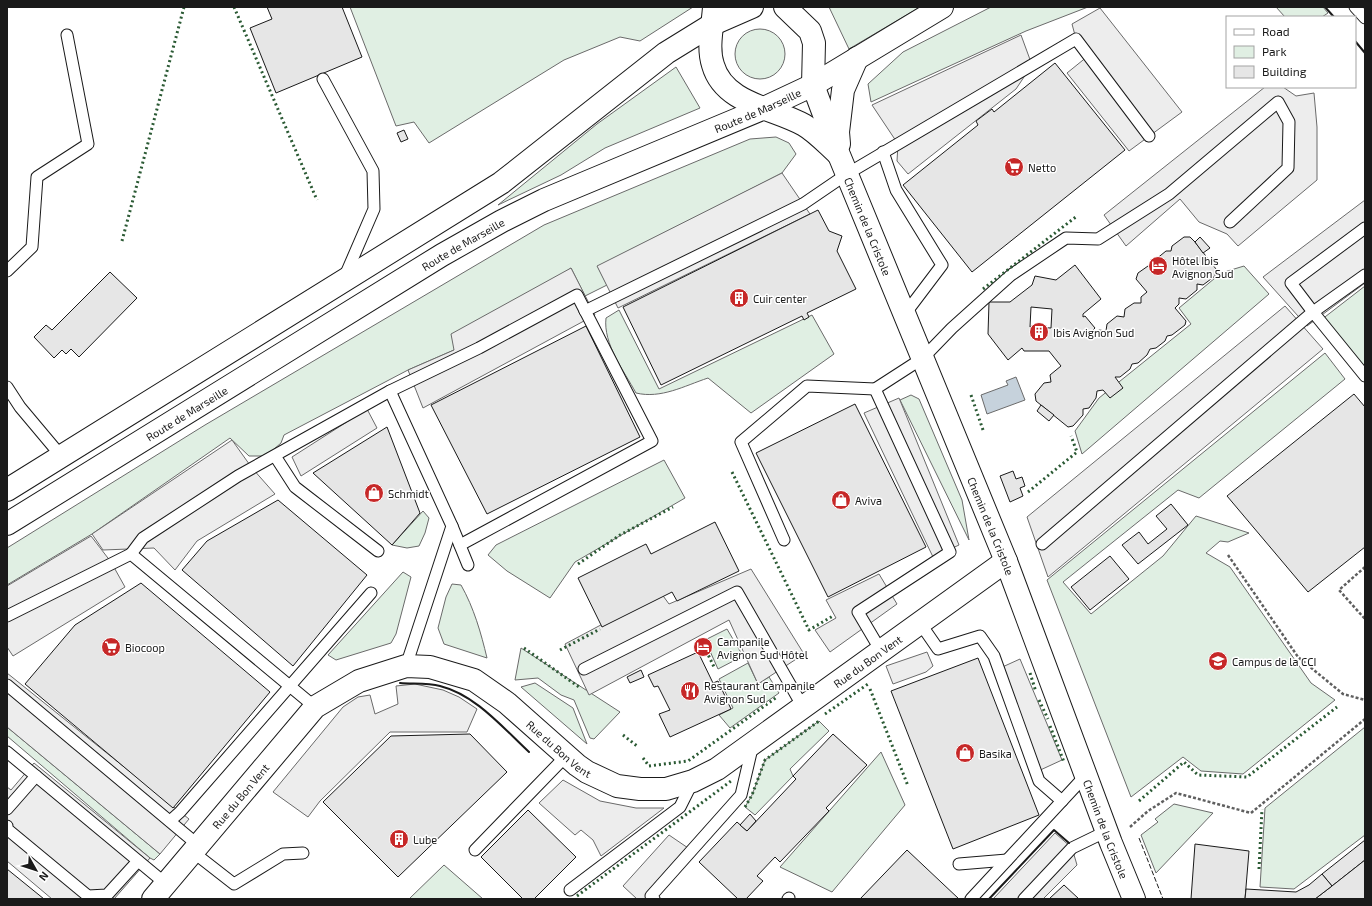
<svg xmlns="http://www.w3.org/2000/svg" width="1372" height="906" font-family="'Exo 2',sans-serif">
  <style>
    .green { fill: #e0efe3; stroke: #6a6a6a }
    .parking { fill: #ededed; stroke: #6a6a6a }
    .water { fill: #c6d2dc; stroke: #6a6a6a }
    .building { fill: #e6e6e6; stroke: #1a1a1a; fill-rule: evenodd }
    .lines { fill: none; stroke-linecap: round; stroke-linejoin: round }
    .service-casing { stroke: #1a1a1a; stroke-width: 13 }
    .minor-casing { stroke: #1a1a1a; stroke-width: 24 }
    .primary-casing { stroke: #1a1a1a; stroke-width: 24 }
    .path { stroke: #5f5f5f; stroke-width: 2.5; stroke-dasharray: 3 2; stroke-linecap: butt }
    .service { stroke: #fff; stroke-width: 11 }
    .minor { stroke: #fff; stroke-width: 22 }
    .primary { stroke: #fff; stroke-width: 22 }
    .hedge { stroke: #2b5a34; stroke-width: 3; stroke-dasharray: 2 3; stroke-linecap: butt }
    .fence { stroke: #1a1a1a; stroke-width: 1; stroke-dasharray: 5 2; stroke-linecap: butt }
    .wall { stroke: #1a1a1a; stroke-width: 2 }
    .labels { text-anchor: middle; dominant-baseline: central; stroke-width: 3; stroke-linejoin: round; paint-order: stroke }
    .street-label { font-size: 11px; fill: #1a1a1a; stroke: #fff }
    .poi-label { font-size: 11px; fill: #1a1a1a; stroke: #fff; text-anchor: start }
  </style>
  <rect width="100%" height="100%" fill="#fff"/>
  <g class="green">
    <polygon points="350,7 693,7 640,41 620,37 564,60 429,143 414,122 396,126"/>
    <polygon points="829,7 920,7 849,49"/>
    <polygon points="991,7 1088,7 1026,31 871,102 868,84 903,52"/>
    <polygon points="1276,7 1323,7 1328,13 1322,17 1285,17"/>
    <circle cx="760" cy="54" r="25"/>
    <polygon points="676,67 700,108 605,148 561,175 498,205 597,124"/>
    <polygon points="776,137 789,143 796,154 782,173 598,267 607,285 585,296 571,268 454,350 408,370 284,435 281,443 266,456 249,456 230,438 92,534 7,585 7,548 205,425 544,225 750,139"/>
    <polygon points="1244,266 1269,294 1082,454 1075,431 1099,398 1191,324 1179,308 1221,273"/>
    <polygon points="1365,286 1365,369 1321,320"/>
    <path d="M619,310L659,389L812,315L834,354L751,413L708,378C684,386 661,399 636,393C624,371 603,344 606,318Z"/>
    <polygon points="1325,353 1345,379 1199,498 1178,490 1063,582 1091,614 1163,556 1196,516 1249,533 1228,542 1220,541 1206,553 1230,567 1311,683 1335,700 1243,774 1201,771 1183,757 1131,797 1047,580"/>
    <polygon points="911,395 919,399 962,500 969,540 900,400"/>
    <polygon points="664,460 685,498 575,562 550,598 507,571 488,555 496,545"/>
    <polygon points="423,511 429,518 425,533 419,546 407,548 392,545"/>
    <polygon points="403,572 411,577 396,634 391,643 336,660 328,655"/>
    <path d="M452,584L461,585C474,608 481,633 487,658L444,644L438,628L446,597Z"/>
    <polygon points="727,629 743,656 718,669 705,640"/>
    <polygon points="521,648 620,712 594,739 590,738 574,700 561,695 538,678 515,680"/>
    <polygon points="748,663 758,684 769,677 779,693 730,728 719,715 733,708 719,679"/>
    <polygon points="535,683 573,708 587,744 521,687"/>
    <polygon points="819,721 829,731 790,769 793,776 755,815 745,807 752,795 765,760"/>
    <polygon points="7,727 160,854 154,860 150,858 7,736"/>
    <polygon points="1365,727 1365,835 1294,889 1260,887 1265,808"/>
    <polygon points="881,752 905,805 832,892 780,867"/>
    <polygon points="1174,804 1213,813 1156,873 1141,835 1158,822 1155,819"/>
    <polygon points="444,865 483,899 409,899"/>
  </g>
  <g class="parking">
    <polygon points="1100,8 1182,112 1129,151 1067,73 1088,56 1076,39 1072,24"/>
    <polygon points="1021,35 1032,65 1016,89 908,174 897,161 898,144 872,105"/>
    <polygon points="1265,87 1283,87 1296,96 1314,93 1317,127 1317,180 1238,246 1227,234 1199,222 1180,199 1126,246 1104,215"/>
    <polygon points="782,173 810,214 618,308 597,266"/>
    <polygon points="1365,200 1365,283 1307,326 1263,277"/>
    <polygon points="571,268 595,315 423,408 408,370 454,350 451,334"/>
    <polygon points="1285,306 1323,349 1048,577 1027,517"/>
    <polygon points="899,398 959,545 933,557 864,413"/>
    <polygon points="367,409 377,428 301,476 292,457"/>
    <polygon points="232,440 252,468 275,494 197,541 175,570 154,548 103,550 92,534"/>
    <polygon points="91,536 111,562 125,587 13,656 7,647 7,586"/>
    <polygon points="751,569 804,654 758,684 729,620 589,695 565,644 661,593 669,604"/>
    <polygon points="879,574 897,604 830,652 815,630 836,618 826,600"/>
    <polygon points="927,652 933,666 926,672 893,684 886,666"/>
    <polygon points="1020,659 1062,760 1036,772 998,669"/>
    <polygon points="7,673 189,819 160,854 7,727"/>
    <polygon points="415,684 443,690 459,697 477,709 467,732 390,732 320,801 308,817 273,792 343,707 358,697 370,695 375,714 398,704 396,686"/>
    <polygon points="34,763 150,858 114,899 52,899 7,861 7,787 11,790"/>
    <polygon points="563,780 600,801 636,808 664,808 601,856 593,840 581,830 575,835 539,803"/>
    <polygon points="1055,833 1072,848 1077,865 1043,899 993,899"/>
    <polygon points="669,835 691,850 648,899 637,899 623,886"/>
  </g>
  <polygon class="water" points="1016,377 1025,400 987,414 981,395 1008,385 1006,381"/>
  <g class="building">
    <polygon points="267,7 342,7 362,57 276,93 250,28 272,19"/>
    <polygon points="1055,63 1125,150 972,272 903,185 978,125 976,121 992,109 994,112"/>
    <polygon points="404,130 408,139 401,142 397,133"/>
    <polygon points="818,210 829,231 842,236 837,251 856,289 807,313 809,317 804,320 802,316 661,385 623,307"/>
    <path d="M1184,237H1190L1195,242L1216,269L1215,276L1203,285L1197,284V290L1186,299L1179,298V304L1175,308L1186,321L1185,325L1172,335L1167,336L1165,341L1156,348L1150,349L1147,355L1138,363L1132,364L1130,369L1120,377H1115L1123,388L1110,398L1103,390L1097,391L1096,398L1089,408L1083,409V415L1073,426L1068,427L1036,401L1035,394L1044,383L1051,382L1050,375L1061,366L1049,351H1024L1022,348L1008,360L988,334L989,302H1010L1032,285L1035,276L1056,280L1075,265L1101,299L1083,314V317L1085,316L1095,328L1091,332L1090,337L1099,330L1106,331L1107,324L1117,316L1124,317L1125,309L1134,303H1141V297L1147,292L1136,279L1138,273L1148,266H1153L1155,260L1166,251H1171L1172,246ZM1031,307L1052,309L1051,328L1030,327Z"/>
    <polygon points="1200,237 1210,248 1203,253 1195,242"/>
    <polygon points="110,272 137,298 79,357 71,349 66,354 62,350 54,358 34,337 46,325 52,330"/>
    <polygon points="586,326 640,437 487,514 431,405"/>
    <polygon points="1354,394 1365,407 1365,547 1308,592 1227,496"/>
    <polygon points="855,404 926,547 828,597 756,453"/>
    <polygon points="1041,405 1054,415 1049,421 1037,411"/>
    <polygon points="387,427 420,513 392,545 313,473"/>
    <polygon points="1013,471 1016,479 1022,477 1025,486 1020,488 1023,496 1010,502 1000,476"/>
    <polygon points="278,500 367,575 293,666 182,570 207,541"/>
    <polygon points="1171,504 1188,525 1138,564 1122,545 1139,532 1148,544 1167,529 1156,516"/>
    <polygon points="715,522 739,571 677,601 672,592 602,627 578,578 646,544 651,554"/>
    <polygon points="1110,556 1129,579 1090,610 1071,587"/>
    <polygon points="141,583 270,692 173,808 25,684 75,625"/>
    <polygon points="698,652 713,683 718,681 731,709 670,737 659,714 670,710 658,686 654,687 648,675"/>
    <polygon points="978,658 1039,815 953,849 891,691"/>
    <polygon points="641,670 644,677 630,683 627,677"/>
    <polygon points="470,734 507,772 398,877 323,802 391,736"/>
    <polygon points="833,734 867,765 826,808 829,811 780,862 775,857 757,876 763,881 746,899 738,899 699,862 737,822 747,831 796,779 793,776"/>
    <polygon points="528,810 576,857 534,899 523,899 481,857"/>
    <polygon points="750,814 756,821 747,831 740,825"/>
    <polygon points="1365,840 1365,860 1332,886 1322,874"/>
    <polygon points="1195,844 1249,851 1245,899 1191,899"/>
    <polygon points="907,850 959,899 860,899"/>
    <polygon points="1365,860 1365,899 1315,899 1332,886"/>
    <polygon points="7,869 44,899 7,899"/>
    <polygon points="1322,874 1332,886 1315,899 1245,899 1246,889 1296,892 1309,885"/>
    <polygon points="1064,885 1079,899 1049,899"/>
  </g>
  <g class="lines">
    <g class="service-casing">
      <g id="service">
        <polyline points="1355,7 1365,18"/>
        <polyline points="323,79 373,171 374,209 345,276"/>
        <polyline points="883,152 896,190 942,265 905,314"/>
        <polyline points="1365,228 1291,283 1313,312 1365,275"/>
        <polyline points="7,271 32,247 37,177 88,144 67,35"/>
        <polyline points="585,311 803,204 847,174 1076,39 1149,136"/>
        <polyline points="7,387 20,407 62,457"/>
        <polyline points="390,391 479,348 577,295 652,441 460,545"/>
        <polyline points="275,456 295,487 378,551"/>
        <polyline points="452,526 468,565"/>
        <polyline points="784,540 741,442 807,386 875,389"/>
        <polyline points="1042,544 1313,312 1365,376"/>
        <polyline points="131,554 143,538 238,476 390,391 452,526 406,666"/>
        <polyline points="7,616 131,554 315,707"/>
        <polyline points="920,623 938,649 980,636 994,656 1039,781 1062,801"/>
        <polyline points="881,651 858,612 950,552 875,389 923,358 952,328 1011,275 1066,238 1098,239 1169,194 1278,102 1289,122 1288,168 1230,222"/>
        <polyline points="584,669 737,592 803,707"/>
        <polyline points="7,685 198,845"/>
        <polyline points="7,752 36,776"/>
        <polyline points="7,809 36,776 166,884"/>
        <polyline points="170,821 180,812 371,593"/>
        <polyline points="7,826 7,829 88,896 107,895 138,861"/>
        <polyline points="475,850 566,756"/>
        <polyline points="193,852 234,884 283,854 303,853"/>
        <polyline points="959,864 1007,860"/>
        <polyline points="570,890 680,807 693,781"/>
        <polyline points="654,899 651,896 741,795 753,744"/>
        <polyline points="788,899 789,898"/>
        <polyline points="971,899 1086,775"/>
        <polyline points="1024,899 1072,848 1107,831"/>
      </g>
    </g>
    <g class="minor-casing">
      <g id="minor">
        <path d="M714,7C713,25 707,47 713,65C724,104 774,108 804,125C816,132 827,144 837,153"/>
        <path id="s1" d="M785,7L810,31L814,43L813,85L839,155L1006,561L1111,843L1134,899"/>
        <polyline points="839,144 838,132 843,90 857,58"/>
        <path id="s2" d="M153,899L315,707L359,681L406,666L430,667L474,680L507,703L577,765L587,772L617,786L640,789H666L693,781L717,769L1006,561"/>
      </g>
    </g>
    <g class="primary-casing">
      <g id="primary">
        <polyline points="7,490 501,183 666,53 713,24 752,7"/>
        <path id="s3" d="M7,524L442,255L502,221L544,200L762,109L813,85L942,7"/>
      </g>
    </g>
    <g class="path">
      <polyline points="1228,555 1298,657 1343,694 1365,700"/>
      <polyline points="1365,567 1339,590 1365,619"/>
      <polyline points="1130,827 1148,811 1176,793 1251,813 1365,719"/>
    </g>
    <use href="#service" class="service"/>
    <use href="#minor" class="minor"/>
    <use href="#primary" class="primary"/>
    <g class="hedge">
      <polyline points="234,7 317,200"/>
      <polyline points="122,241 184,7"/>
      <polyline points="983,289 1077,216"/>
      <polyline points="971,395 983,430"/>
      <polyline points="732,472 809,630 833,616"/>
      <polyline points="1028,492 1077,452 1071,436"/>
      <polyline points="578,564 620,535 673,507"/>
      <polyline points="702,642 715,669"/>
      <polyline points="524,648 579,687"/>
      <polyline points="560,650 600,629"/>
      <polyline points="1030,673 1036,692"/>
      <polyline points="870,689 908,786"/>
      <polyline points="1039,700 1048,719"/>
      <polyline points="825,714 868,684"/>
      <polyline points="1050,726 1064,762"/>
      <polyline points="623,735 637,746"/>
      <polyline points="643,758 649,766 688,761 777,697"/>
      <polyline points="1139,801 1184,762 1198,775 1247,777 1337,707"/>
      <polyline points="745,807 752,795 765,760 819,721"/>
      <polyline points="1259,869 1262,809"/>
      <polyline points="577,896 731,781"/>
    </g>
    <polyline class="fence" points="1139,838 1163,899"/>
    <g class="wall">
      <polyline points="1325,7 1334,17"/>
      <polyline points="1355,41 1365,53"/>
      <path d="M400,683C413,684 428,683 440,686C476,695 503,728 529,752"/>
      <polyline points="989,899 1054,830 1069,843"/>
    </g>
  </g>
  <defs>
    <g id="supermarket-disc" transform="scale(1)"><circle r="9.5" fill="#c62828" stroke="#fff"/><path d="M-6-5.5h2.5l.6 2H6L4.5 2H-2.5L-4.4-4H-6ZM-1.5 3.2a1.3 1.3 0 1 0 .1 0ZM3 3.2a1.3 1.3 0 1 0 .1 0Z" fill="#fff"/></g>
    <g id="hotel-disc" transform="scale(1)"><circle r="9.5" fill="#c62828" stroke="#fff"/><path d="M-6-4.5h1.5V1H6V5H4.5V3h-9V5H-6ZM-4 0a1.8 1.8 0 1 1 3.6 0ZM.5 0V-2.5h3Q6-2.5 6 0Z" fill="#fff"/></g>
    <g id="building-disc" transform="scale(1)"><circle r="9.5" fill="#c62828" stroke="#fff"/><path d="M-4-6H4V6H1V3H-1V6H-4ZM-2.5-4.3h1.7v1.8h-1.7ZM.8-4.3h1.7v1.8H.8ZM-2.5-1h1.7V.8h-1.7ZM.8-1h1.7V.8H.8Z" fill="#fff"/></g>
    <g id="shop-disc" transform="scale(1)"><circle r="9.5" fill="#c62828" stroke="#fff"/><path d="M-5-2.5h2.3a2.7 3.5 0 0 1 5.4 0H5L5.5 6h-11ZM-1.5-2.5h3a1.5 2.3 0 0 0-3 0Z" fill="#fff"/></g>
    <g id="school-disc" transform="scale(1)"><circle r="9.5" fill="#c62828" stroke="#fff"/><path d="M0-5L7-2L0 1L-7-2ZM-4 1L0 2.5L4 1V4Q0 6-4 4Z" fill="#fff"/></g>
    <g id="restaurant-disc" transform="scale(1)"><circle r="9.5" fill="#c62828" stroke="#fff"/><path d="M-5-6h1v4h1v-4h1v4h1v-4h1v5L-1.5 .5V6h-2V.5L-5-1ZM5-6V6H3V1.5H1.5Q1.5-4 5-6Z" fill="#fff"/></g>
  </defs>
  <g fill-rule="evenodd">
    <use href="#supermarket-disc" x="1014" y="167"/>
    <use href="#hotel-disc" x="1158" y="266"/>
    <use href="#building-disc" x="739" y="298"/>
    <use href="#building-disc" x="1039" y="332"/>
    <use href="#shop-disc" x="374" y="493"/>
    <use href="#shop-disc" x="841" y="500"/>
    <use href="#supermarket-disc" x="111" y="647"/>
    <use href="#hotel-disc" x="703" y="647"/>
    <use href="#school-disc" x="1218" y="661"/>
    <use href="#restaurant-disc" x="690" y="691"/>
    <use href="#shop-disc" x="965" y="753"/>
    <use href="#building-disc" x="399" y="839"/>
  </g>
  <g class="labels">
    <g class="street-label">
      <text stroke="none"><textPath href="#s3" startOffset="859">Route de Marseille</textPath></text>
      <text stroke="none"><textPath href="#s1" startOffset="241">Chemin de la Cristole</textPath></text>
      <text stroke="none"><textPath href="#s3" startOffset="535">Route de Marseille</textPath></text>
      <text stroke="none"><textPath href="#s3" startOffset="211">Route de Marseille</textPath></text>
      <text stroke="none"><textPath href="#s1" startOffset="565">Chemin de la Cristole</textPath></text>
      <text stroke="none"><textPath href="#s2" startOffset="890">Rue du Bon Vent</textPath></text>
      <text stroke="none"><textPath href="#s2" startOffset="531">Rue du Bon Vent</textPath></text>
      <text stroke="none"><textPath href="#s2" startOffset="135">Rue du Bon Vent</textPath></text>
      <text stroke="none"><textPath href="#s1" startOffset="889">Chemin de la Cristole</textPath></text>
    </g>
    <g class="poi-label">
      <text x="1028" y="167">Netto</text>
      <text x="1172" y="260">Hôtel Ibis<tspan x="1172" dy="13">Avignon Sud</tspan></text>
      <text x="753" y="298">Cuir center</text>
      <text x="1053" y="332">Ibis Avignon Sud</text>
      <text x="388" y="493">Schmidt</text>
      <text x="855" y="500">Aviva</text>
      <text x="717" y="641">Campanile<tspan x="717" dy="13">Avignon Sud Hôtel</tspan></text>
      <text x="125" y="647">Biocoop</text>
      <text x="1232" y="661">Campus de la CCI</text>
      <text x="704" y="685">Restaurant Campanile<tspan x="704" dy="13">Avignon Sud</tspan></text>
      <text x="979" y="753">Basika</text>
      <text x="413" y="839">Lube</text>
    </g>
  </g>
  <rect width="1372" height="906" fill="none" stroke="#1a1a1a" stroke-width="16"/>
  <rect x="1226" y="16" width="130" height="72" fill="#ffffff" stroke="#a3a3a3"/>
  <rect x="1234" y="29" width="20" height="6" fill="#ffffff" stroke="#a3a3a3"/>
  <text x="1262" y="36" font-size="12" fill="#1a1a1a">Road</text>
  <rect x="1234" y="46" width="20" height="12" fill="#e0efe3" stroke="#a3a3a3"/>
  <text x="1262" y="56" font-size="12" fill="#1a1a1a">Park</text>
  <rect x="1234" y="66" width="20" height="12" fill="#e6e6e6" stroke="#a3a3a3"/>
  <text x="1262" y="76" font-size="12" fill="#1a1a1a">Building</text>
  <g transform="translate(36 870) rotate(129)" stroke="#ffffff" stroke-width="3" paint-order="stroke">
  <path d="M0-3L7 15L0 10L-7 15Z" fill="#1a1a1a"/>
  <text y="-6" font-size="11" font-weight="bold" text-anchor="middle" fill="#1a1a1a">N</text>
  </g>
</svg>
